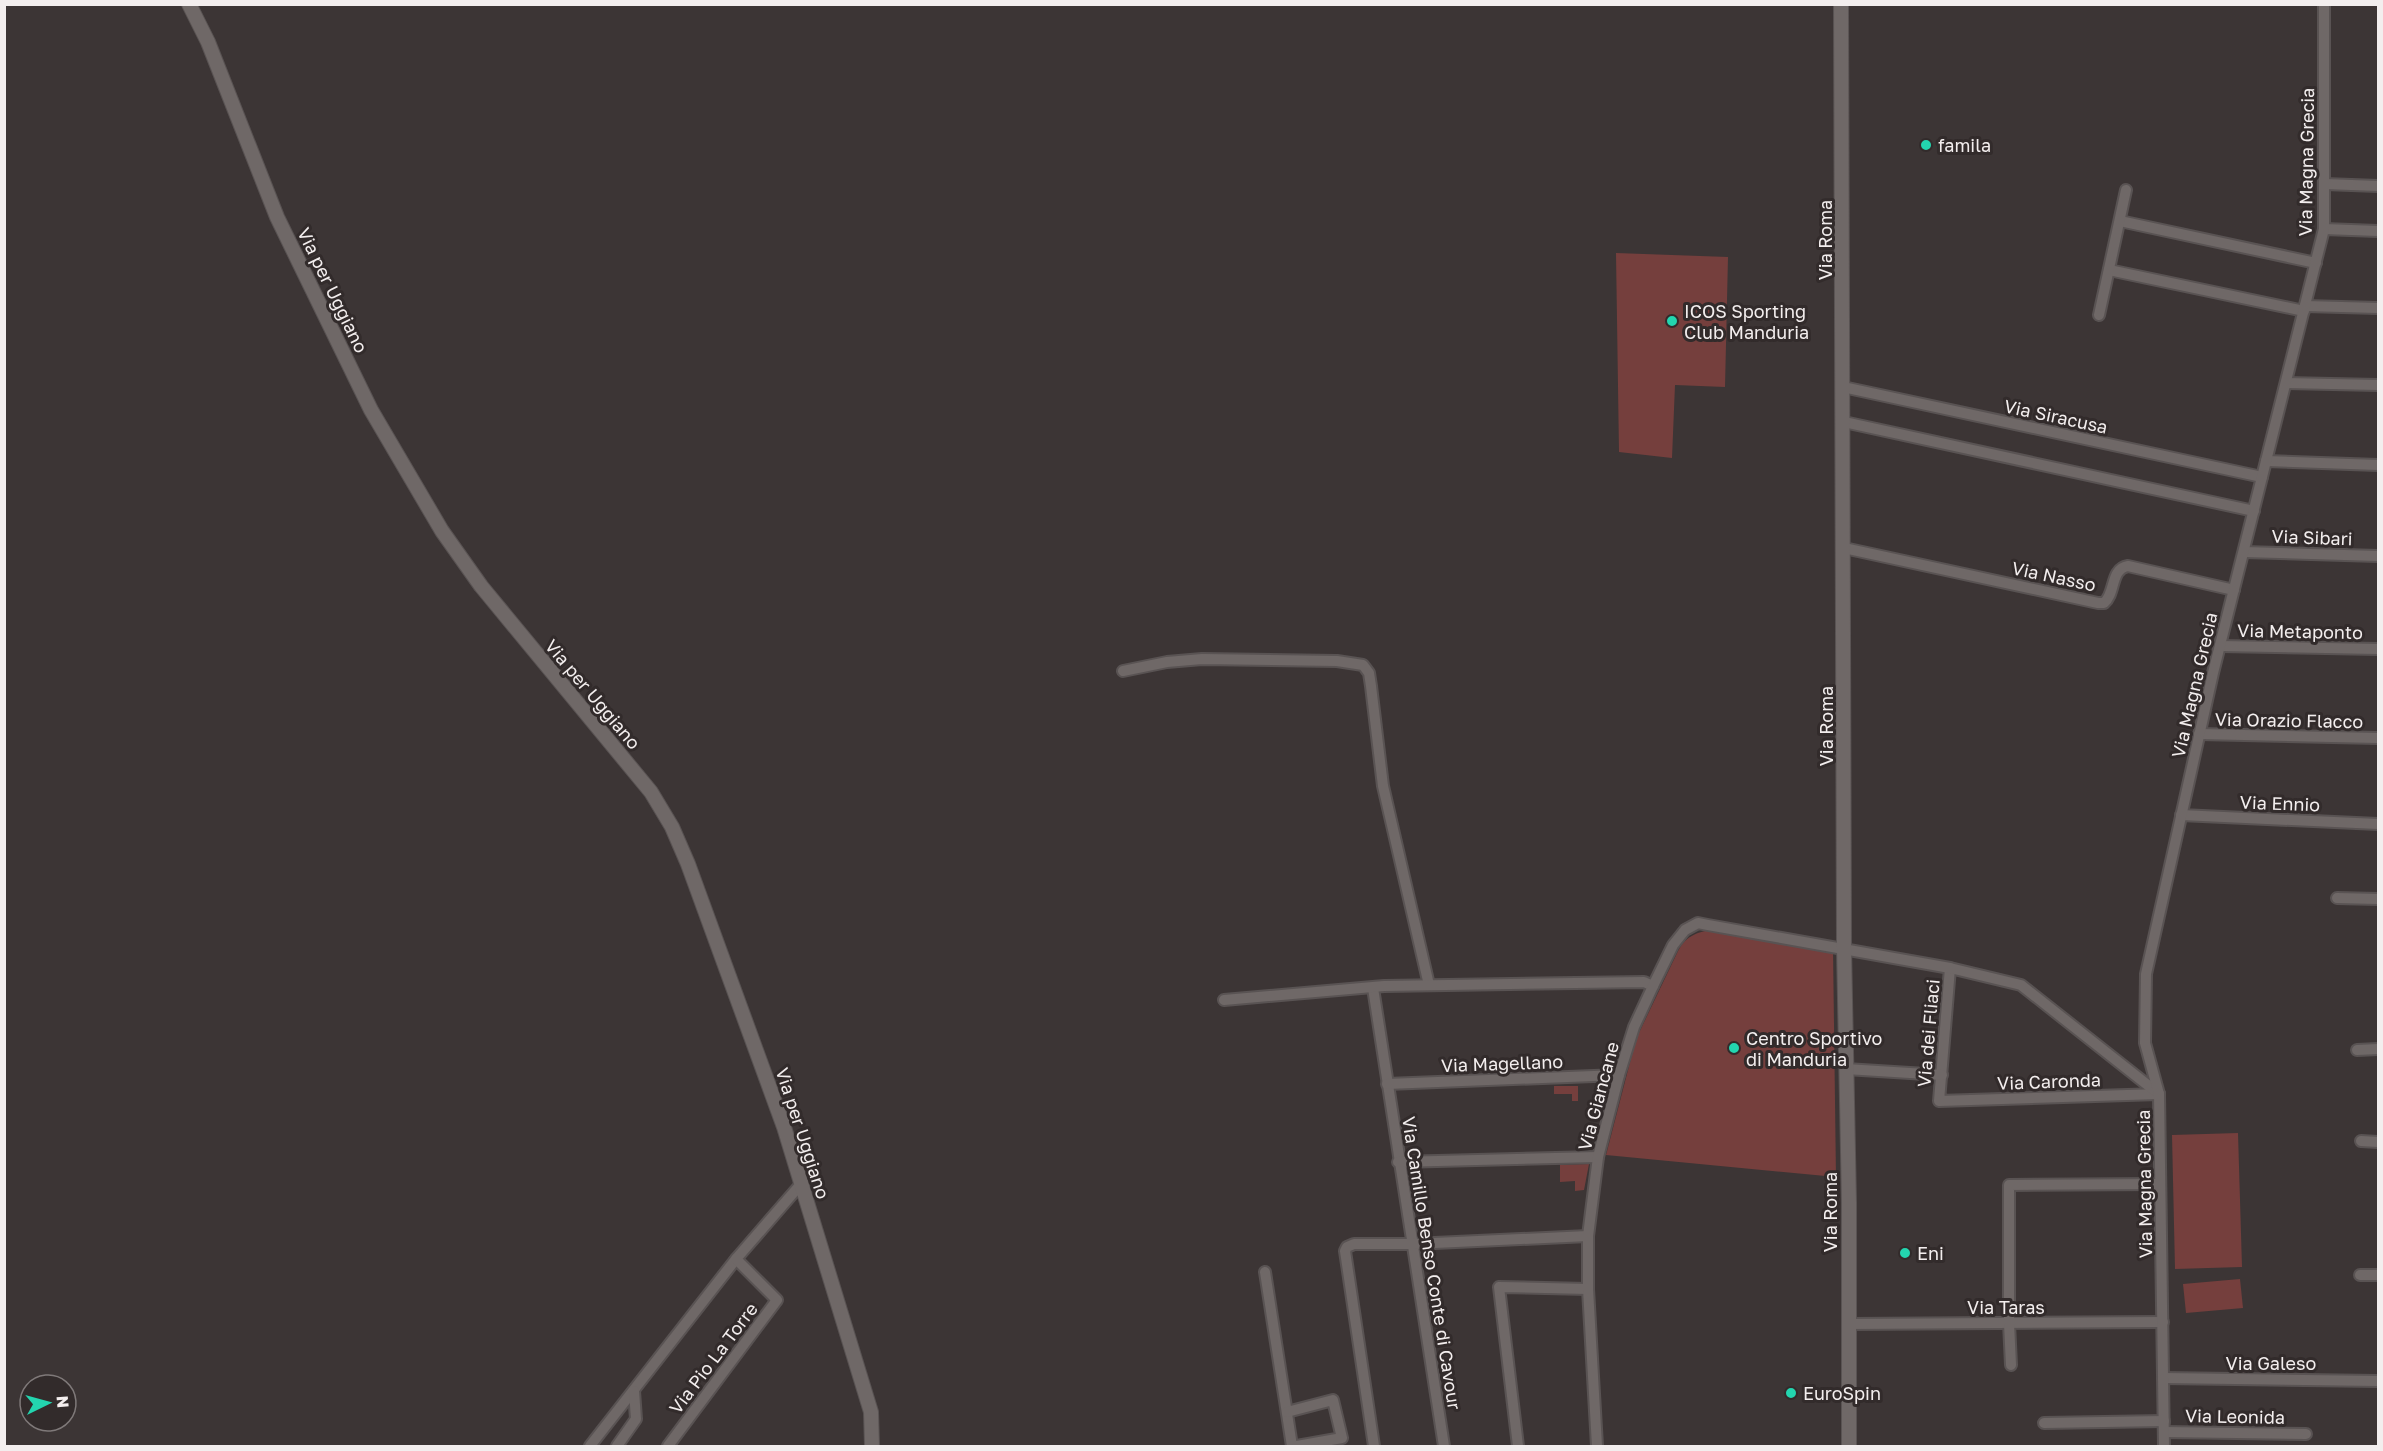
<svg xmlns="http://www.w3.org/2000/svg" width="2383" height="1451" font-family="'Golos Text',sans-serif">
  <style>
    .green { fill: #753f3d }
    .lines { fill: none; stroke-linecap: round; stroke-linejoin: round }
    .street-casing { stroke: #595353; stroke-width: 14 }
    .secondary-casing { stroke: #595353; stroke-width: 16 }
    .street { stroke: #6f6867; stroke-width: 10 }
    .secondary { stroke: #6f6867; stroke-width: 14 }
    .poi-dot { fill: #23d5af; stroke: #322b2b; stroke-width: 2 }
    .labels { text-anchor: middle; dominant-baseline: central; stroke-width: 6; stroke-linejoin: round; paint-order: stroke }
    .poi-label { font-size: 18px; fill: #f3eeee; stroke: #322b2b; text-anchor: start }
    .street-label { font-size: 18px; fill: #f3eeee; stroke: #322b2b }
  </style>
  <rect width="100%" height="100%" fill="#3c3535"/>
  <g class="green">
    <polygon points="1616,253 1728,257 1725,387 1675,385 1672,458 1619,452"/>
    <path d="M1715,929L1833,949L1836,1177L1606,1155L1636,1039L1678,951C1686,935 1698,932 1715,929Z"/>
    <polygon points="1554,1086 1578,1086 1578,1101 1572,1101 1572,1094 1554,1094"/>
    <polygon points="2238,1133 2242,1267 2175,1269 2172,1135"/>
    <polygon points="1589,1164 1584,1190 1575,1191 1575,1181 1560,1182 1560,1165"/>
    <polygon points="2240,1279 2243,1308 2186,1313 2183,1284"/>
  </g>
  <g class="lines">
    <g class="street-casing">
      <g id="street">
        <polyline points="2325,184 2378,186"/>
        <polyline points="2120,221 2316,263"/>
        <polyline points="2324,229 2378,231"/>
        <polyline points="2109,270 2304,311"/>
        <polyline points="2305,306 2378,308"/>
        <polyline points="2099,315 2126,190"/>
        <polyline points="2286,383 2378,385"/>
        <polyline points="1843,387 2262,477"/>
        <polyline points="1844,422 2254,511"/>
        <polyline points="2266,461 2378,465"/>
        <path d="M1844,548L2098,603H2104C2116,593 2110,569 2128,566L2234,590"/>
        <polyline points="2244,552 2378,556"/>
        <polyline points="2220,646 2378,649"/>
        <polyline points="1123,671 1167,662 1202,659 1337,661 1363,665 1369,673 1371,686 1383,786 1429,985"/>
        <polyline points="2199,734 2378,738"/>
        <polyline points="2181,815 2378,824"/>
        <polyline points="2337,898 2378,899"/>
        <polyline points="1950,968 1939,1101 2159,1094"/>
        <polyline points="1373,988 1444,1446"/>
        <polyline points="1224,1000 1384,986 1644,982 1653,986"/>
        <polyline points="2357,1050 2378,1049"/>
        <polyline points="1846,1069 1942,1075"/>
        <polyline points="1387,1084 1619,1075"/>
        <polyline points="2361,1141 2378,1142"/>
        <polyline points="1398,1162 1598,1157"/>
        <polyline points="1265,1272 1292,1446"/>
        <polyline points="2360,1275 2378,1275"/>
        <polyline points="1849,1324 2163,1322"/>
        <polyline points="2011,1365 2009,1323 2009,1185 2160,1184"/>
        <polyline points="2163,1378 2378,1381"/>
        <polyline points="1287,1412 1333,1400 1342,1438 1297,1446"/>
        <polyline points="2044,1423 2164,1421"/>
        <polyline points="2164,1432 2306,1434"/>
        <polyline points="590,1446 736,1259"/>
        <polyline points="617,1446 636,1419 634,1391"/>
        <polyline points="668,1446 777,1300 736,1259 801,1184"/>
        <polyline points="1374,1446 1345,1251 1347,1247 1354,1244 1413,1244 1588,1236"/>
        <polyline points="1518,1446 1499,1287 1588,1289"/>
        <polyline points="1597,1446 1588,1289 1588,1236 1598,1157 1619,1075 1634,1027 1653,986 1673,945 1685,930 1698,923 1708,925 1950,968 2021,985 2159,1094"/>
        <polyline points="2164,1446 2159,1094 2145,1043 2146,974 2213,673 2324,229 2324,4"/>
      </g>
    </g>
    <g class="secondary-casing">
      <g id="secondary">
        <polyline points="189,4 208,42 277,217 371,410 442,531 481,586 651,792 672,827 688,864 784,1127 871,1412 872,1446"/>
        <polyline points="1841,4 1844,948 1849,1203 1849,1446"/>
      </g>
    </g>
    <use href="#street" class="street"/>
    <use href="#secondary" class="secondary"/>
  </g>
  <g class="poi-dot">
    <circle cx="1926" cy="145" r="6"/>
    <circle cx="1672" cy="321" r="6"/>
    <circle cx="1734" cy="1048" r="6"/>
    <circle cx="1905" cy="1253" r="6"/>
    <circle cx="1791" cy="1393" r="6"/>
  </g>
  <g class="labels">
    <g class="poi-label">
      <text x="1938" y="145">famila</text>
      <text x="1684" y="311">ICOS Sporting<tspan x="1684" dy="21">Club Manduria</tspan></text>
      <text x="1746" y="1038">Centro Sportivo<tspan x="1746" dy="21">di Manduria</tspan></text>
      <text x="1917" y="1253">Eni</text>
      <text x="1803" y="1393">EuroSpin</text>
    </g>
    <g class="street-label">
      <text transform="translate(2306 162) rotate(-89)">Via Magna Grecia</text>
      <text transform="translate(1825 240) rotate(-90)">Via Roma</text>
      <text transform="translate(333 290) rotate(64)">Via per Uggiano</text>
      <text transform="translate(2056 416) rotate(12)">Via Siracusa</text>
      <text transform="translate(2312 537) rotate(2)">Via Sibari</text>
      <text transform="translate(2054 576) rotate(12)">Via Nasso</text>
      <text transform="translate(2300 631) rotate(1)">Via Metaponto</text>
      <text transform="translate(2194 685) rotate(-77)">Via Magna Grecia</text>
      <text transform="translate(593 694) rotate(50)">Via per Uggiano</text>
      <text transform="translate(2289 720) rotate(1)">Via Orazio Flacco</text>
      <text transform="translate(1826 726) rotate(-90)">Via Roma</text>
      <text transform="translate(2280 803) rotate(2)">Via Ennio</text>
      <text transform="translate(1928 1033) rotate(-85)">Via dei Fliaci</text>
      <text transform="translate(1502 1063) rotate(-2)">Via Magellano</text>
      <text transform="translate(2049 1081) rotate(-2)">Via Caronda</text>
      <text transform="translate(1598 1096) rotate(-75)">Via Giancane</text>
      <text transform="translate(803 1133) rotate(72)">Via per Uggiano</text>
      <text transform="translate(2144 1184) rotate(-91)">Via Magna Grecia</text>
      <text transform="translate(1830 1212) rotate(-90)">Via Roma</text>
      <text transform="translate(1432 1263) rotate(81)">Via Camillo Benso Conte di Cavour</text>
      <text x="2006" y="1307">Via Taras</text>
      <text transform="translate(713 1358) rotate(-53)">Via Pio La Torre</text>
      <text x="2271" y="1363">Via Galeso</text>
      <text transform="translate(2235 1416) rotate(1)">Via Leonida</text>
    </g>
  </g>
  <rect width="2383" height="1451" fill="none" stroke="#f3eeee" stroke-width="12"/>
  <g transform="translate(48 1403) rotate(85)"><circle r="28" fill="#322b2b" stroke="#7f7979" stroke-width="1.5"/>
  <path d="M0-4.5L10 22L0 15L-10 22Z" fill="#23d5af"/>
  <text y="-9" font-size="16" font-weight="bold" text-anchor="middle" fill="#f3eeee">N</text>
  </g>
</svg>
